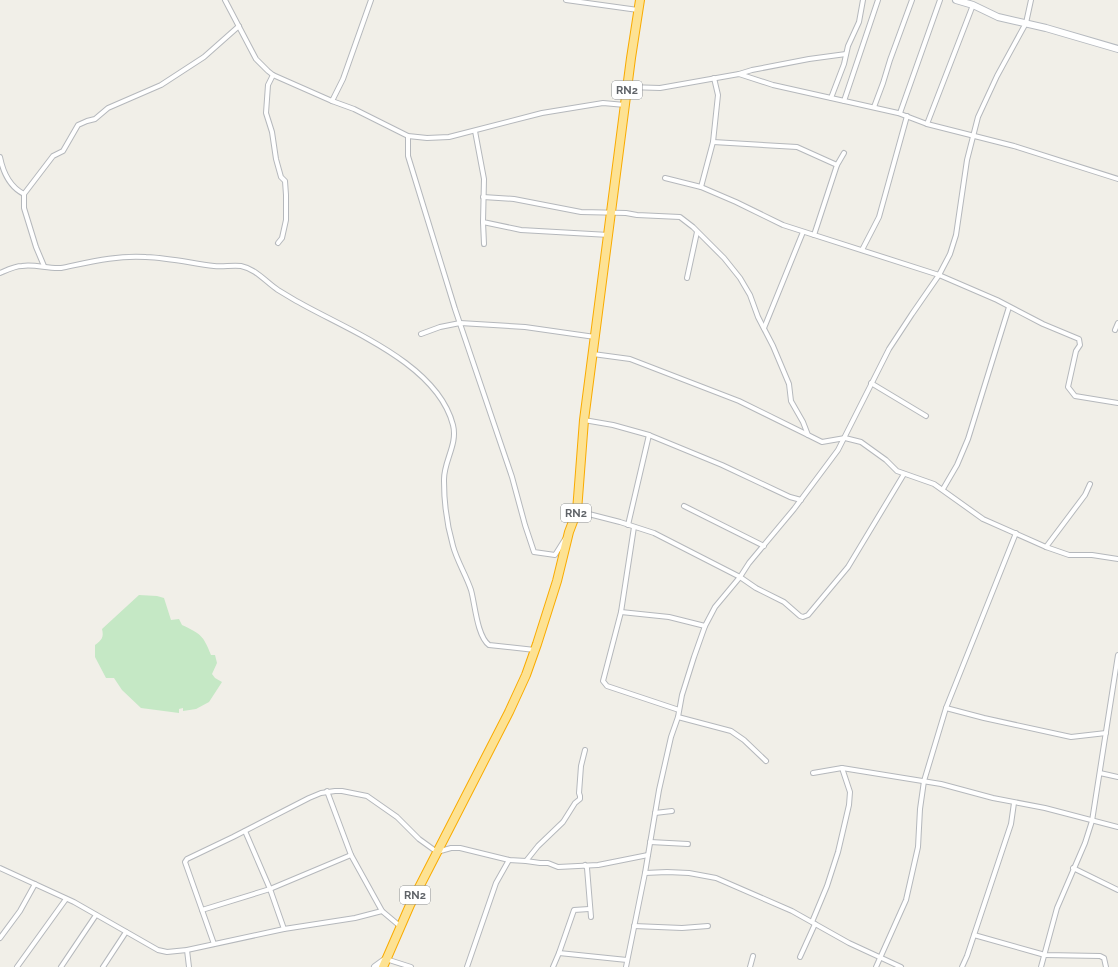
<svg xmlns="http://www.w3.org/2000/svg" width="1118" height="967" font-family="Raleway,sans-serif">
  <style>
    .green { fill: #c5e8c5 }
    .lines { fill: none; stroke-linecap: round; stroke-linejoin: round }
    .street-casing { stroke: #b5b8bc; stroke-width: 6 }
    .secondary-casing { stroke: #b6babf; stroke-width: 8 }
    .highway-casing { stroke: #f9ab00; stroke-width: 10 }
    .street { stroke: #fff; stroke-width: 4 }
    .secondary { stroke: #fff; stroke-width: 6 }
    .highway { stroke: #fde293; stroke-width: 8 }
    .labels { text-anchor: middle; dominant-baseline: central; stroke-width: 3.5; stroke-linejoin: round; paint-order: stroke }
    .shield { fill: #fff; stroke: #8f9295; stroke-width: 1 }
    .shield-label { font-size: 11px; font-weight: bold; fill: #5f6368 }
  </style>
  <rect width="100%" height="100%" fill="#f1efe8"/>
  <path class="green" d="M139,595L157,596L164,598L171,620L179,619L182,625C201,634 203,635 211,655H215L217,663L212,674L215,678L222,682L209,702L196,709L183,711V708L179,709V713L141,708L122,690L114,678H106L95,657V645C102,640 104,637 102,629Z"/>
  <g class="lines">
    <g class="street-casing">
      <g id="street">
        <polyline points="225,0 256,59 268,71 273,75 332,101 354,109 408,136 427,138 449,137 542,113 603,103 625,105"/>
        <polyline points="566,0 638,10"/>
        <polyline points="739,74 752,70 809,59 846,54"/>
        <polyline points="273,75 268,85 266,113 272,132 276,159 281,177 285,181 286,195 286,220 282,238 278,243"/>
        <polyline points="628,87 660,88 739,74 773,85 898,113 927,124 1014,146 1118,179"/>
        <polyline points="831,98 844,64 848,46 859,22 863,0"/>
        <polyline points="332,101 343,79 371,0"/>
        <polyline points="844,101 878,0"/>
        <polyline points="874,107 883,83 890,60 912,0"/>
        <polyline points="900,113 940,0"/>
        <polyline points="927,124 973,5"/>
        <polyline points="475,131 484,179 483,222 521,230 609,235"/>
        <polyline points="408,136 408,156 455,309 512,477 525,525 534,552 555,555 565,539"/>
        <polyline points="713,142 797,147 837,165"/>
        <path d="M0,157C3,172 10,187 24,194V208L36,247L44,266"/>
        <polyline points="665,178 701,187 736,202 783,225 939,275 997,300 1043,324 1079,339 1080,345 1076,351 1068,387 1075,396 1118,403"/>
        <polyline points="701,187 713,142 718,95 714,78"/>
        <polyline points="24,194 53,156 63,151 78,125 87,121 95,119 108,108 161,85 204,57 239,26"/>
        <polyline points="483,197 514,199 581,212 626,213 637,215 680,217 693,227 724,258 740,278 750,295 758,317 773,346 789,384 791,401 803,422 808,435 822,442 845,438 861,442 886,460 897,471 934,484 983,519 1046,547 1069,555 1092,555 1118,559"/>
        <polyline points="483,222 484,244"/>
        <polyline points="814,235 837,165 844,153"/>
        <polyline points="862,250 879,217 907,116"/>
        <path d="M0,273C7,270 15,266 22,266C35,264 48,269 61,268C90,262 117,255 146,257C169,258 191,263 214,266C223,267 232,265 241,266C256,269 266,282 278,290C283,293 288,296 293,299C344,329 437,362 453,425C458,445 443,462 444,481C444,503 447,525 453,546C457,561 466,575 471,590C475,604 477,636 489,645L535,650"/>
        <polyline points="687,278 697,232"/>
        <polyline points="764,328 803,232"/>
        <polyline points="1115,330 1118,323"/>
        <polyline points="421,334 440,327 460,323 525,327 595,337"/>
        <polyline points="593,354 630,359 739,401 808,435"/>
        <polyline points="871,383 926,416"/>
        <polyline points="584,420 613,425 649,435 722,465 790,497 801,500"/>
        <polyline points="943,489 957,465 968,439 1009,307"/>
        <polyline points="684,506 764,546"/>
        <polyline points="577,511 620,522 654,533 740,577 756,588 784,602 800,616 803,617 808,615 848,567 904,474"/>
        <polyline points="628,525 649,435"/>
        <polyline points="634,527 621,612 603,681 607,686 679,710"/>
        <polyline points="1046,547 1085,495 1090,484"/>
        <polyline points="621,612 669,617 705,626"/>
        <polyline points="946,708 984,718 1071,737 1106,733"/>
        <polyline points="678,717 731,731 744,740 766,761"/>
        <polyline points="813,773 842,768 941,784 993,798 1045,808 1118,827"/>
        <polyline points="1100,773 1118,777"/>
        <polyline points="327,791 351,855 382,911"/>
        <polyline points="655,813 672,811"/>
        <polyline points="245,831 270,889 284,929"/>
        <polyline points="650,842 688,844"/>
        <polyline points="526,861 540,863 548,863 558,867 598,865 648,855"/>
        <polyline points="585,865 587,868 591,917"/>
        <polyline points="0,868 74,902 158,950 167,952 187,950 284,929 355,918 382,911 401,927"/>
        <polyline points="1073,868 1118,890"/>
        <polyline points="645,873 667,872 689,873 716,878 792,911 849,943 901,967"/>
        <polyline points="202,910 270,889 351,855"/>
        <polyline points="812,922 827,886 838,852 849,805 850,792 842,768"/>
        <polyline points="634,926 682,928 708,926"/>
        <polyline points="974,935 1045,955 1100,956 1104,958 1106,967"/>
        <polyline points="0,938 20,911 35,884"/>
        <polyline points="214,944 185,862 187,859 233,837 309,798 321,793 335,791 342,791 367,796 397,817 419,839 437,852 451,848 460,848 509,860 526,861 538,846 563,822 575,803 580,799 580,796 579,793 581,766 585,750"/>
        <polyline points="187,950 189,967"/>
        <polyline points="559,953 574,910 589,909"/>
        <polyline points="800,957 815,924"/>
        <polyline points="386,959 411,967"/>
        <polyline points="17,967 66,899"/>
        <polyline points="61,967 96,915"/>
        <polyline points="103,967 126,932"/>
        <polyline points="467,967 496,883 509,860"/>
        <polyline points="553,967 559,953 627,960"/>
        <polyline points="626,967 645,873 659,790 671,737 678,717 682,695 694,657 705,626 715,607 740,577 749,563 794,509 838,450 889,349 912,314 939,275 950,254 956,235 967,160 978,117 997,76 1026,23 1031,0"/>
        <polyline points="750,967 753,956"/>
        <polyline points="876,967 906,900 918,847 920,809 924,781 946,708 1016,533"/>
        <polyline points="962,967 967,956 1011,824 1014,803"/>
        <polyline points="1041,967 1057,908 1085,843 1092,821 1118,655"/>
      </g>
    </g>
    <g class="secondary-casing">
      <g id="secondary">
        <polyline points="956,0 973,5 998,17 1046,28 1118,49"/>
        <polyline points="375,967 386,959"/>
      </g>
    </g>
    <g class="highway-casing">
      <polyline id="highway" points="383,967 410,905 509,712 526,675 537,644 557,581 569,532 577,511 584,420 631,58 640,0"/>
    </g>
    <use href="#street" class="street"/>
    <use href="#secondary" class="secondary"/>
    <use href="#highway" class="highway"/>
  </g>
  <g class="labels">
    <g class="shield">
      <rect x="612" y="81" width="30" height="18" rx="3"/>
      <rect x="561" y="504" width="30" height="18" rx="3"/>
      <rect x="400" y="886" width="30" height="18" rx="3"/>
    </g>
    <g class="shield-label">
      <text x="627" y="90">RN2</text>
      <text x="576" y="513">RN2</text>
      <text x="415" y="895">RN2</text>
    </g>
  </g>
</svg>
